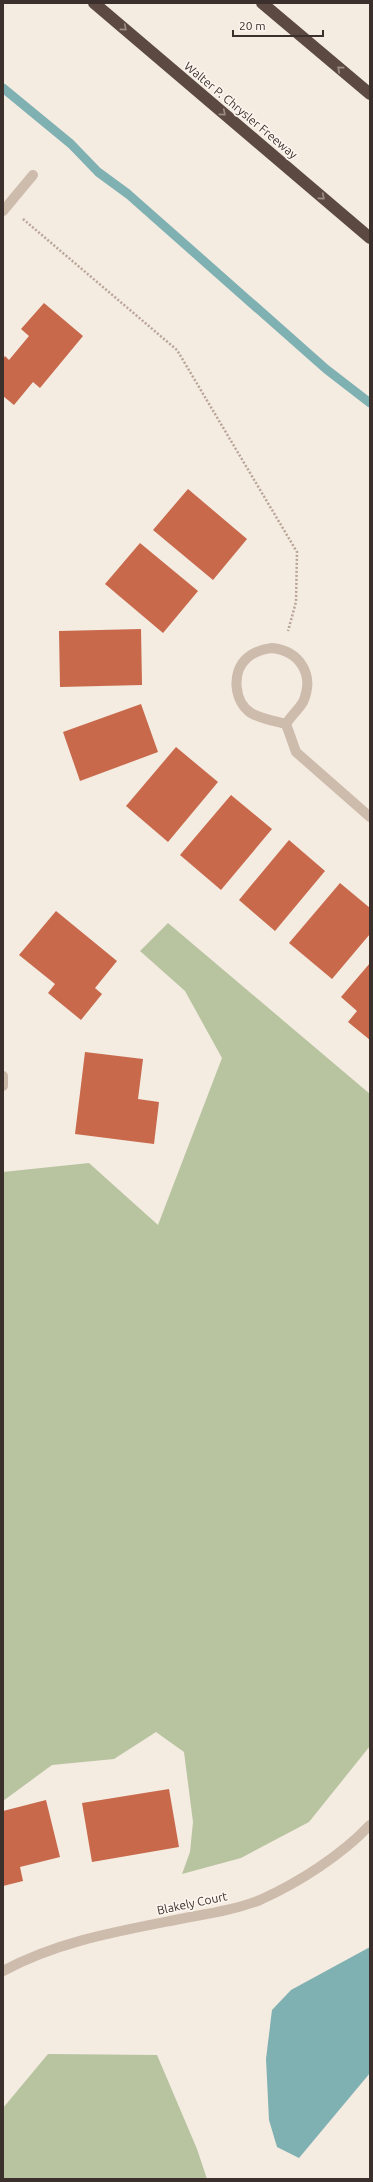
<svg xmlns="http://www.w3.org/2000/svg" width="373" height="2182" font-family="Ubuntu,sans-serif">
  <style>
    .green { fill: #b8c4a0 }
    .water { fill: #7fb0b2 }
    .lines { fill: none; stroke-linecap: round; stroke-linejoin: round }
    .stream { stroke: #7fb0b2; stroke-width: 9 }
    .building { fill: #c8694b }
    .path { stroke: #b9a596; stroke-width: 2.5; stroke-dasharray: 2 2; stroke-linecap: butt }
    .minor { stroke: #cdbbac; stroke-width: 10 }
    .highway { stroke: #5c4a42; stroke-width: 12 }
    .oneway { stroke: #9c8e87 }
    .labels { text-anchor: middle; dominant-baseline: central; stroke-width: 3.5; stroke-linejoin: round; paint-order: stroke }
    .street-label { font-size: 12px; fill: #3b302b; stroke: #fbf5ee }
  </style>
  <rect width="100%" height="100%" fill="#f4ebe1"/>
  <g class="green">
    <polygon points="168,923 370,1094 370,1746 309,1822 241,1858 182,1874 190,1852 193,1822 184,1752 156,1732 114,1759 52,1765 3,1801 3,1172 89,1163 158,1225 222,1058 185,991 140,951"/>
    <polygon points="48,2054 157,2055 197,2149 207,2179 3,2179 3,2108"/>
  </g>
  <polygon class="water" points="370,1947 370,2073 299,2158 277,2147 269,2120 266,2059 272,2010 291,1990"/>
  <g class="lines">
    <polyline class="stream" points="3,88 71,144 98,172 128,194 326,369 370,403"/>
  </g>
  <g class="building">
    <polygon points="44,303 83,336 40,388 33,382 14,405 3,396 3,359 5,356 9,360 29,336 21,329"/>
    <polygon points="188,489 247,539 213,580 153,530"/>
    <polygon points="140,543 198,591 163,633 105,584"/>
    <polygon points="141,629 142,685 60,687 59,631"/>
    <polygon points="141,704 158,752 80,781 63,732"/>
    <polygon points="176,747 218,782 168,842 126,806"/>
    <polygon points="231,795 272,829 221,890 180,855"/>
    <polygon points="289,840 325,871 275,931 239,900"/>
    <polygon points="340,883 370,908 370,934 332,979 289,943"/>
    <polygon points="56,911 117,961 95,988 102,994 81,1020 48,993 55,984 19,955"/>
    <polygon points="370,963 370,1040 348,1022 357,1011 341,997"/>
    <polygon points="85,1052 143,1059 138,1099 159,1102 154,1144 75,1134"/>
    <polygon points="169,1789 179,1847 92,1862 82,1803"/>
    <polygon points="46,1800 60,1857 20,1867 23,1881 3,1886 3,1811"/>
  </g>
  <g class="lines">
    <polyline class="path" points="23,219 177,350 297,552 296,602 288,631"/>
    <g class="minor">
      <polyline points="3,211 33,175"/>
      <path d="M272,648C300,651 315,675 303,702C299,709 291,716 286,724C275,721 262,719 251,713C234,702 231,672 247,658C254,652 263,649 272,648Z"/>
      <polyline points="286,724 296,752 370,817"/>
      <polyline points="3,1076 3,1086"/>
      <path d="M3,1971C59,1941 119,1931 180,1919C206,1914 235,1910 260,1900C298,1883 342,1855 370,1825"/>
    </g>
    <g class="highway">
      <polyline points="94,3 370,238"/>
      <polyline points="262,3 370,94"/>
    </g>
  </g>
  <defs><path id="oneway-chevron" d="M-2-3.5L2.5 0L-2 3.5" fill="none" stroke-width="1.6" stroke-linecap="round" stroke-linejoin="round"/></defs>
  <g class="oneway">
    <use href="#oneway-chevron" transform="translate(124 28) rotate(40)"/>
    <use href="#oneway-chevron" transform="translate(340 69) rotate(-140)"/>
    <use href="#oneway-chevron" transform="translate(223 113) rotate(40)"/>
    <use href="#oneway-chevron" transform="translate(322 197) rotate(40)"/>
  </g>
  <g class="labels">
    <g class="street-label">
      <text transform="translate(241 110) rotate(40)">Walter P. Chrysler Freeway</text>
      <text transform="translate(192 1903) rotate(-12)">Blakely Court</text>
    </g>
  </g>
  <rect width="373" height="2182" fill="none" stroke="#3b302b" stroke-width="8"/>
  <path d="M233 30v6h90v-6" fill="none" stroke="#3b302b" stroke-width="2"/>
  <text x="239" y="30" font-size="12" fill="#3b302b" stroke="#fbf5ee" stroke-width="3" paint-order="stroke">20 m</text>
</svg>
